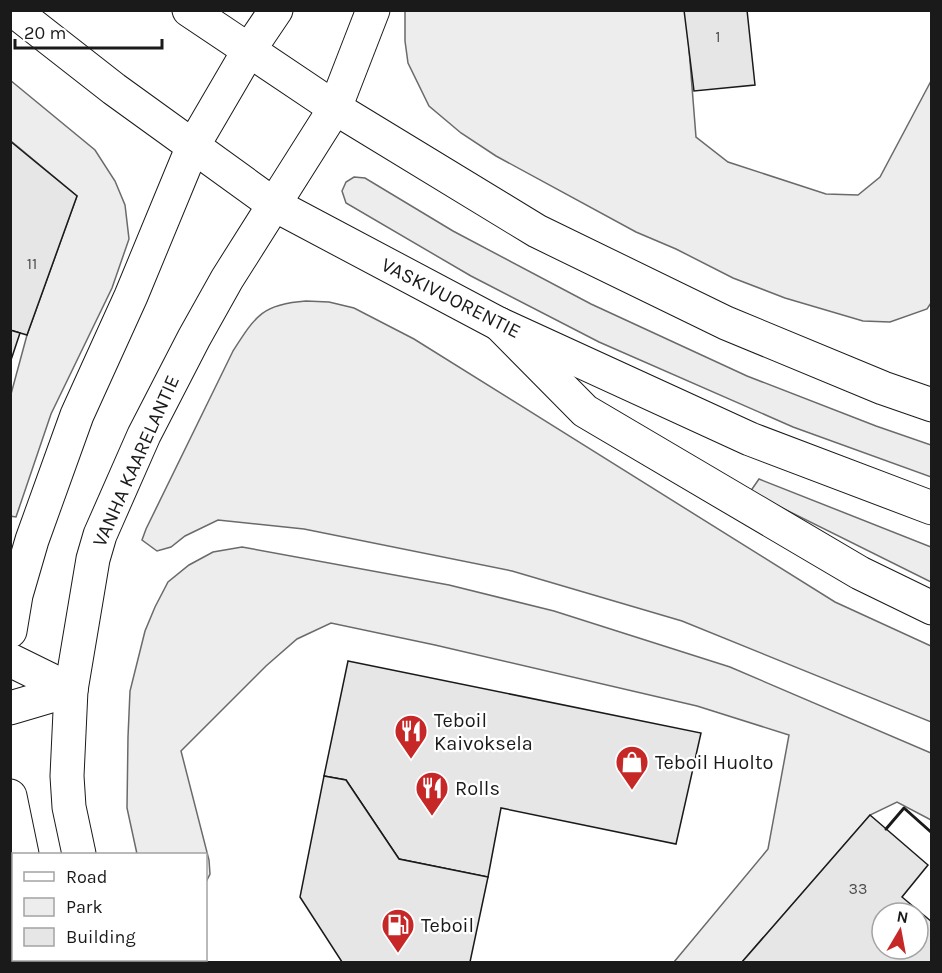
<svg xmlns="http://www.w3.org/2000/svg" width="942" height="973" font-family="Karla,sans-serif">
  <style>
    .green { fill: #ededed; stroke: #6a6a6a; stroke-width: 1.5 }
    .building { fill: #e6e6e6; stroke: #1a1a1a; stroke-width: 1.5; fill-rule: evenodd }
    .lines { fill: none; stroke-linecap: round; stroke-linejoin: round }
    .minor-casing { stroke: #1a1a1a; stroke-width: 35 }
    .major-casing { stroke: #1a1a1a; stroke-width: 35 }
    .highway-casing { stroke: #1a1a1a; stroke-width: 35 }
    .minor { stroke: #fff; stroke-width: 33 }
    .major { stroke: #fff; stroke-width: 33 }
    .highway { stroke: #fff; stroke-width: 33 }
    .wall { stroke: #1a1a1a; stroke-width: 3 }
    .labels { text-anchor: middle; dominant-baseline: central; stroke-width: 4.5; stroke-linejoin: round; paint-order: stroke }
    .number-label { font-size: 16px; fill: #4d4d4d }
    .street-label { font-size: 20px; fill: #1a1a1a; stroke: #fff }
    .poi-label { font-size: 20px; fill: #1a1a1a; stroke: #fff; text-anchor: start }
  </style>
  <rect width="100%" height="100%" fill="#fff"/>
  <g class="green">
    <polygon points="405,11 686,11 696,137 728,162 826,194 858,195 880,177 931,81 931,303 927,309 890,322 863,321 785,298 733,278 676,249 636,232 496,156 461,133 429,106 408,63 405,41"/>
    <polygon points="10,80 95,150 115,181 125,205 129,239 112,288 51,414 16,517 10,516 11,394 27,335 77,196 11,141"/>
    <polygon points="354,177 365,178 453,231 591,304 747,376 876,426 931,445 931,477 793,427 599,342 471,276 346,203 342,191 346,182"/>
    <path d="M306,301L329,302L354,308L414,339L835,602L931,646V722L682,621L512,571L304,529L218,520L185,536L171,547L157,551L142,540L146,529L233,351C256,315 263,304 306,301Z"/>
    <polygon points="759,479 931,547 931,582 750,492"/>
    <polygon points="242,547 449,585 554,611 730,667 931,753 931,820 897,802 870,815 742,962 674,962 768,849 789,735 697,706 435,645 331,623 297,639 266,666 181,751 209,860 210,874 206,882 206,854 137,854 127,808 128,737 130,691 145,631 155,607 168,582 189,565 213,552"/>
  </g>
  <g class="building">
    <polygon points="684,10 747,10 755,85 694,91"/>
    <polygon points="10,141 77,196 27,335 10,330"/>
    <polygon points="10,330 20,333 10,363"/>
    <polygon points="348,661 701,733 676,844 501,808 488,877 399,859 346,780 324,776"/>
    <polygon points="324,776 346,780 399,859 488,877 470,962 342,962 300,897"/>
    <path d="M870,815L928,865L902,897L932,922V962H742ZM882,913H918V949H882Z"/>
  </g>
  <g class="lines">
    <g class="minor-casing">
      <g id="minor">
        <polyline points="249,50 276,10"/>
        <polyline points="335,108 373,10"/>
        <polyline points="10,660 71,690"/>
        <polyline points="10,708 71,690"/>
      </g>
    </g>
    <g class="major-casing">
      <g id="major">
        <polyline points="13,10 114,89 273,204 499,324 750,439 932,508"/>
        <polyline points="189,10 335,108 537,231 726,323 883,388 932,405"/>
        <polyline points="10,631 16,595 32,540 77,415 131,296 193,146 249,50"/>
        <polyline points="10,796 22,854"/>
        <polyline points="79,854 69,807 67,776 71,690 93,559 100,535 144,435 194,338 227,279 335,108"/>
        <polyline points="48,960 49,962"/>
        <polyline points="110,960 111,962"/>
      </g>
    </g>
    <g class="highway-casing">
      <polyline id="highway" points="499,324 585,411 860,573 932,608"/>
    </g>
    <use href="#minor" class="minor"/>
    <use href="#major" class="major"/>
    <use href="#highway" class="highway"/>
    <polyline class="wall" points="886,829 904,808 932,833"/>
  </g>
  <defs>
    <g id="restaurant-pin" transform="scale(1.725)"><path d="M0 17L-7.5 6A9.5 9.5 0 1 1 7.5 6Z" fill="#c62828" stroke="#fff"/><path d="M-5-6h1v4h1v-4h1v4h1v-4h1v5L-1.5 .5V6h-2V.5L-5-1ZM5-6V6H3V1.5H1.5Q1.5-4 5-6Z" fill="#fff"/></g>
    <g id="shop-pin" transform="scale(1.725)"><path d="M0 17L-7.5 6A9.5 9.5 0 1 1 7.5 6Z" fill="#c62828" stroke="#fff"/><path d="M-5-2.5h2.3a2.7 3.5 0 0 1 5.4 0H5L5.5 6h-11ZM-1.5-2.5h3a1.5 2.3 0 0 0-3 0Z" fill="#fff"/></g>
    <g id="fuel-pin" transform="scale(1.725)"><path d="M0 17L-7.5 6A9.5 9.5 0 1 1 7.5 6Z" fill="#c62828" stroke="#fff"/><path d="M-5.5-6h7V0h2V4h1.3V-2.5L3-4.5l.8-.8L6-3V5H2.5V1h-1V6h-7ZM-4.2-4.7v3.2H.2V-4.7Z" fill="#fff"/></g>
  </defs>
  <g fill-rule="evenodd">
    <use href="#restaurant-pin" x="411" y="731"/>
    <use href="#shop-pin" x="632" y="762"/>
    <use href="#restaurant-pin" x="432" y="788"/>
    <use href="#fuel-pin" x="398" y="925"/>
  </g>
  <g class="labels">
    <g class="number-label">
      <text x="718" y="36">1</text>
      <text x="32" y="263">11</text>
      <text x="858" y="888">33</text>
    </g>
    <g class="street-label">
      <text transform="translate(451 298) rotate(27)">VASKIVUORENTIE</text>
      <text transform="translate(136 461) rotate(-66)">VANHA KAARELANTIE</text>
    </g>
    <g class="poi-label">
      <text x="434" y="720">Teboil<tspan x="434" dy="23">Kaivoksela</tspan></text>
      <text x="655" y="762">Teboil Huolto</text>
      <text x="455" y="788">Rolls</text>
      <text x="421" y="925">Teboil</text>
    </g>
  </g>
  <rect width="942" height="973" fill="none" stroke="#1a1a1a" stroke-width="24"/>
  <rect x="12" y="853" width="195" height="108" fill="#ffffff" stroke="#a3a3a3" stroke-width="1.5"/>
  <rect x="24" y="872" width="30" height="9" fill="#ffffff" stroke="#a3a3a3" stroke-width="1.5"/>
  <text x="66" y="883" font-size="18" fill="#1a1a1a">Road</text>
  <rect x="24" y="898" width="30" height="18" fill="#ededed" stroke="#a3a3a3" stroke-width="1.5"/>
  <text x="66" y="913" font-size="18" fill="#1a1a1a">Park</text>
  <rect x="24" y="928" width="30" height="18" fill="#e6e6e6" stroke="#a3a3a3" stroke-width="1.5"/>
  <text x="66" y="943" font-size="18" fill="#1a1a1a">Building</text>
  <g transform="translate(900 931) rotate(10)"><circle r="28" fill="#ffffff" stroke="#a3a3a3" stroke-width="1.5"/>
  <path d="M0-4.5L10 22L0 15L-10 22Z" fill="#c62828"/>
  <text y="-9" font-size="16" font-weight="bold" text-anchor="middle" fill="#1a1a1a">N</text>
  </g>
  <path d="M15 39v9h147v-9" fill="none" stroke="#1a1a1a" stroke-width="3"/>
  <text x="24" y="39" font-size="18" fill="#1a1a1a" stroke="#ffffff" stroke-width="4.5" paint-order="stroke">20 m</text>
</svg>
